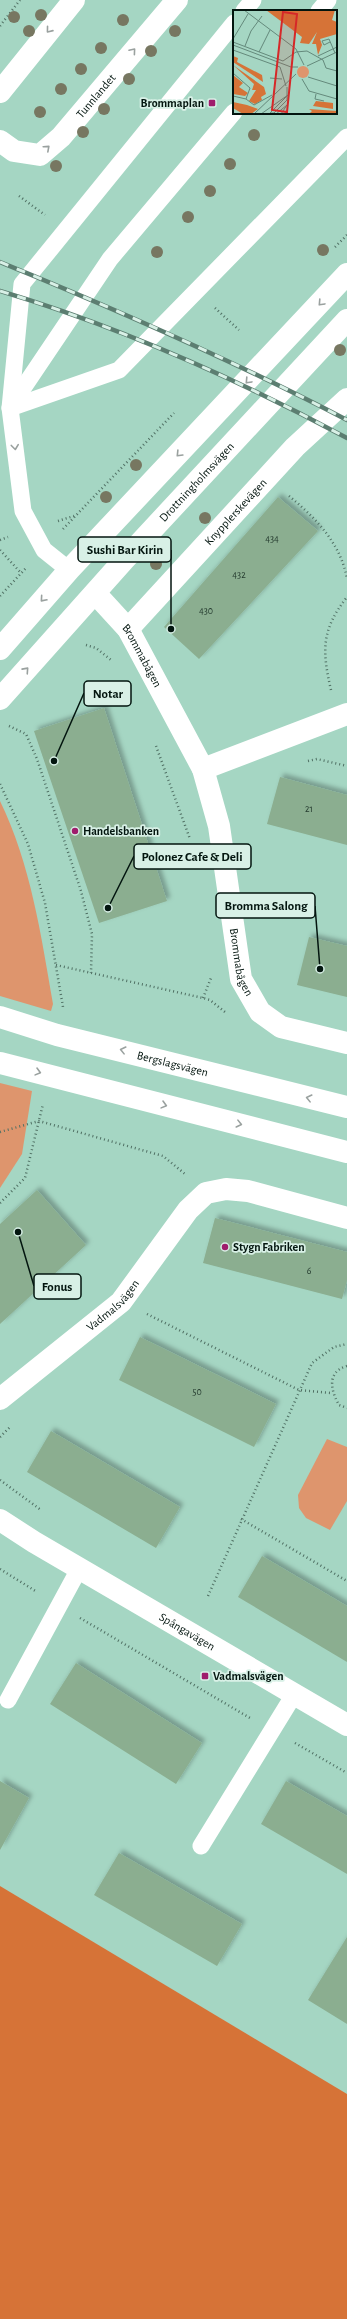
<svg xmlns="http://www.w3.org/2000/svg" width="347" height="2319" font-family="'Alegreya Sans',sans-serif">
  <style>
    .green { fill: #de956d }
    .forest { fill: #d67337 }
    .building { fill: #8bae90; filter: url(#shadow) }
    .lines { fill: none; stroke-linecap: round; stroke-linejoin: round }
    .path { stroke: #507064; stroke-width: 2.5; stroke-dasharray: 1 3; stroke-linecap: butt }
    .service { stroke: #fff; stroke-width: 17 }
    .minor { stroke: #fff; stroke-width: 22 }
    .tertiary { stroke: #fff; stroke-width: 22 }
    .secondary { stroke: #fff; stroke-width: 22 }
    .rail-casing { stroke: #5c7e71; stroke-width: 4.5 }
    .rail { stroke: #d8f0e6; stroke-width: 3; stroke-dasharray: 9; stroke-linecap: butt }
    .tree { fill: #777761 }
    .oneway { stroke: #9aa19f }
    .poi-dot { fill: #9f1c6c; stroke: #d8f0e6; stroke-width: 1.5 }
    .labels { text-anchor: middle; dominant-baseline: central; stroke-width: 3.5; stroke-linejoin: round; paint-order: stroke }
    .number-label { font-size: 10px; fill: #253b2f }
    .street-label { font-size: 12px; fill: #03150f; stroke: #d8f0e6 }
    .poi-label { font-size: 12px; font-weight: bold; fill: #03150f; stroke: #d8f0e6; text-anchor: start }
    .inset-road { fill: none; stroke: #64897b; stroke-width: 1 }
    .view { fill: #d62828; fill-opacity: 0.15; stroke: #d62828; stroke-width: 2 }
    .inset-edge { fill: none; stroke: #03150f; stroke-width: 2 }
    .leader { fill: none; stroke: #03150f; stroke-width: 1.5 }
    .callout-dot { fill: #03150f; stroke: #d8f0e6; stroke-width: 1.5 }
    .callout { fill: #d8f0e6; stroke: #03150f; stroke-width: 1.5 }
    .callout-label { font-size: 13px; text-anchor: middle; font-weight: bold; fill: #03150f }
  </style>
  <defs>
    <filter id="shadow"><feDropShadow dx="3.5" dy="-3.5" stdDeviation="2" flood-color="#0004"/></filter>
  </defs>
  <rect width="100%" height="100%" fill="#a5d6c3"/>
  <g class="green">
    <path d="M0,801C31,865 41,935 53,1004L51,1011L0,996Z"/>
    <polygon points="0,1083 32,1091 22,1154 0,1188"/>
    <polygon points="327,1439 347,1447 347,1501 330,1530 306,1518 299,1508 298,1495"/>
  </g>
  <polygon class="forest" points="0,1886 347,2094 347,2319 0,2319"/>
  <g class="building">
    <polygon points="278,497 318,531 199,659 164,627"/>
    <polygon points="104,708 167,901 99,923 34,731"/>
    <polygon points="280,777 347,795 347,845 267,824"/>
    <polygon points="309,937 347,946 347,997 297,985"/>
    <polygon points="37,1190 86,1245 0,1324 0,1224"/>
    <polygon points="215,1218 347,1252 347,1280 342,1299 203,1263"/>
    <polygon points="140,1337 276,1404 254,1447 119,1380"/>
    <polygon points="51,1431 180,1507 156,1548 27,1472"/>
    <polygon points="262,1556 347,1606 347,1662 238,1597"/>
    <polygon points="76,1663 202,1743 176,1784 50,1704"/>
    <polygon points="0,1781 29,1798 0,1850"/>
    <polygon points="286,1781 347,1816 347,1874 261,1824"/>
    <polygon points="119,1853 242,1924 217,1966 94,1895"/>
    <polygon points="347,1937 347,2024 308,2000"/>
  </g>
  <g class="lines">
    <g class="path">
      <polyline points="0,26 20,0"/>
      <polyline points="19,196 45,215"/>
      <polyline points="335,247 347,235"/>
      <polyline points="215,308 239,330"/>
      <path d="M289,496C316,518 341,544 347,579"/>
      <polyline points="58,521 74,516"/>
      <polyline points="63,529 174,413"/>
      <polyline points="0,540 8,537"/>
      <polyline points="0,550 21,573"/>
      <polyline points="0,596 26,568"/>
      <polyline points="86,645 96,648 111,660"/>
      <path d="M331,690C322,651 321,630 347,597"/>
      <polyline points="9,726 26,734 37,759 81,891 92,934 91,973"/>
      <polyline points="156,746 190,839"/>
      <polyline points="308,761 317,759 347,766"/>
      <polyline points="0,784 28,844 45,903 63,1007"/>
      <polyline points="56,965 203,998 210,1000 225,1012"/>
      <polyline points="203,998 211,978"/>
      <polyline points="0,1132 39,1121 163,1156 185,1174"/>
      <polyline points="0,1203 25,1178 43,1104"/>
      <polyline points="147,1314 299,1390 331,1393"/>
      <path d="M347,1366C326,1372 331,1391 339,1405L347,1408"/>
      <polyline points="0,1437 11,1426"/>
      <polyline points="0,1480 41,1510"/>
      <polyline points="241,1519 347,1581"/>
      <polyline points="0,1569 37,1592"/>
      <polyline points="208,1596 312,1363 334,1347 347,1344"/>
      <polyline points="80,1618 250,1718"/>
      <polyline points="295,1743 347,1773"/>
    </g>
    <g class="service">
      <polyline points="244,11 253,0"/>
      <polyline points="319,11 328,0"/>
      <polyline points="11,406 110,259 234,112"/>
      <polyline points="10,408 119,370 347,137"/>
      <polyline points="69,570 44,550 23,511 10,408 22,284 234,23"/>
      <polyline points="8,1700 79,1569"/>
      <polyline points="201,1846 295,1693"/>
    </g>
    <g class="minor">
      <polyline points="0,92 74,0"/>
      <path id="s1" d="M0,141L14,151L40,155L61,137L177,0"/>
      <path id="s2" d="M95,593L128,629L203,769L219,826L241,979L260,1012L281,1027L347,1043"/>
      <path id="s3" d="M128,629L295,447L347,399"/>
      <polyline points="203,769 347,714"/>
      <path id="s4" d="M0,1399L121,1302L188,1210L206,1193L226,1189L248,1191L347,1218"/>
    </g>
    <path class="tertiary" id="s5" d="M0,1520L34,1542L347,1725"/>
    <g class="secondary">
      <polyline points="0,649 69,570 347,274"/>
      <path id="s6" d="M0,699L124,560L347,320"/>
      <path id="s7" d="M0,1017L57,1035L347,1107"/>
      <polyline points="0,1063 347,1152"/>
    </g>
    <g class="rail-casing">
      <g id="rail">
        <path d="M0,262C118,310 234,361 347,420"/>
        <path d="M0,291C120,327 237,379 347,438"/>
      </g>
    </g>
    <use href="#rail" class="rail"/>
  </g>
  <g class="tree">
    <circle cx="41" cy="15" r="6"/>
    <circle cx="14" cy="17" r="6"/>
    <circle cx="123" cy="20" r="6"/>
    <circle cx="29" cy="31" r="6"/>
    <circle cx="175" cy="31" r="6"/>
    <circle cx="101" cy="48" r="6"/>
    <circle cx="151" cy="51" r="6"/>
    <circle cx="81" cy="69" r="6"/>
    <circle cx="129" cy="79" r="6"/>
    <circle cx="61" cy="89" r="6"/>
    <circle cx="104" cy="109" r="6"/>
    <circle cx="40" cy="112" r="6"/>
    <circle cx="83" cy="132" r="6"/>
    <circle cx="254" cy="135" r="6"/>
    <circle cx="230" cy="164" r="6"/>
    <circle cx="56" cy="166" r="6"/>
    <circle cx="210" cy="191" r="6"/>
    <circle cx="188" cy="217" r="6"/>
    <circle cx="323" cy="250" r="6"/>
    <circle cx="157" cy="252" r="6"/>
    <circle cx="340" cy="350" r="6"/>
    <circle cx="136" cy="465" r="6"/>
    <circle cx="106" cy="497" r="6"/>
    <circle cx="205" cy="518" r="6"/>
    <circle cx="156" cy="564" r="6"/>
  </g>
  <defs><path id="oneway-chevron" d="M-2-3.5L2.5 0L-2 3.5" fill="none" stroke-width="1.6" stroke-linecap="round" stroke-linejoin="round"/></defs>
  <g class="oneway">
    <use href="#oneway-chevron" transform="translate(49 30) rotate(129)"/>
    <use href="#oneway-chevron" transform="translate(133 51) rotate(-50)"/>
    <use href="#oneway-chevron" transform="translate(47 148) rotate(-42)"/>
    <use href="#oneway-chevron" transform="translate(321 303) rotate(133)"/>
    <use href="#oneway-chevron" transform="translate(248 381) rotate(133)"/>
    <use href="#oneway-chevron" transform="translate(15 447) rotate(83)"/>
    <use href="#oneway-chevron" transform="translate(179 454) rotate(134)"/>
    <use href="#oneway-chevron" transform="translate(43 599) rotate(131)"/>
    <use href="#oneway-chevron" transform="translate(26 670) rotate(-48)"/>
    <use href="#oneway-chevron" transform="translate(123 1050) rotate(-166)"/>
    <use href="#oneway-chevron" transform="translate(38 1072) rotate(15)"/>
    <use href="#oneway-chevron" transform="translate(309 1098) rotate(-166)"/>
    <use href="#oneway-chevron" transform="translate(164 1105) rotate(15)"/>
    <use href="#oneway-chevron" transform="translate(239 1124) rotate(14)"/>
  </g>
  <g class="poi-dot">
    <rect x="208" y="99" width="8" height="8" rx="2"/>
    <circle cx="75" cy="831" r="4"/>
    <circle cx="225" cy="1247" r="4"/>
    <rect x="201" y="1672" width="8" height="8" rx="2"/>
  </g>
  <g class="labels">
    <g class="number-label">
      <text x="272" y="539">434</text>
      <text x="239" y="575">432</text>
      <text x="206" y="611">430</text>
      <text x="309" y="809">21</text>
      <text x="309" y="1271">6</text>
      <text x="197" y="1392">50</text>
    </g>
    <g class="street-label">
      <text stroke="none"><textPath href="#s1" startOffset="125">Tunnlandet</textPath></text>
      <text stroke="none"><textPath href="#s6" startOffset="293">Drottningholmsvägen</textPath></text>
      <text stroke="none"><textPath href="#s3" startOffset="159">Knypplerskevägen</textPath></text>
      <text stroke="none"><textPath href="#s2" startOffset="79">Brommabågen</textPath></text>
      <text stroke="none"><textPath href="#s2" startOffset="405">Brommabågen</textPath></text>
      <text stroke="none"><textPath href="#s7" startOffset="179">Bergslagsvägen</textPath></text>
      <text stroke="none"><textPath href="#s4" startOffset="147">Vadmalsvägen</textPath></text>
      <text stroke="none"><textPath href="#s5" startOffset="218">Spångavägen</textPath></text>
    </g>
    <g class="poi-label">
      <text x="204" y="103" text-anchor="end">Brommaplan</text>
      <text x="83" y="831">Handelsbanken</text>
      <text x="233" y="1247">Stygn Fabriken</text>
      <text x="213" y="1676">Vadmalsvägen</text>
    </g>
  </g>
  <g transform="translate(233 10)">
    <rect width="104" height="104" fill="#a5d6c3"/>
    <path d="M64 62a6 6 0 1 1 12 0a6 6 0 1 1-12 0Z" fill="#de956d"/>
    <path d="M33,0H102L99,10L104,12V24L87,29L89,35L85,45L83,34H79L84,22L76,34L67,33L69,27ZM0,46L5,48L4,52L29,65L30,72L0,52ZM0,55L31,77L33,84L28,87L29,90L22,94L16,91L23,80H19L21,74ZM0,65L10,73L6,77L15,83L12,86L0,84ZM83,91L100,93V99L80,96ZM0,92L14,95L25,99L18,104H10L0,98ZM76,99L104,101V104H76L79,101Z" fill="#d67337"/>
    <path class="inset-road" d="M11,0L63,39L71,55M0,29L15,4M0,32L50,51L63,42L74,41L90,50L93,58L104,61M97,32L91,35L89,31L96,29L102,43M0,35L58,57H65M12,36L18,21L29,6M0,40L47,57L53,76M26,42L37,20M85,46L104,37M74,56L104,42M0,63L17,78L13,89M75,67L104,76M37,68L49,69M69,69L76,81L104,89M83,84L82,89L91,91M0,86L13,89L21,95L39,85M37,103H41L54,90V77M37,103L55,85M21,104L63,64M28,104L55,85M43,104L54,95L48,104"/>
    <path class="view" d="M50,2L64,4L54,102L39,100Z"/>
    <rect width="104" height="104" class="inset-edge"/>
  </g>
  <path class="leader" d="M171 629L171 550M54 761L84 693M108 908L134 856M320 969L315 906M18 1232L34 1286"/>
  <g class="callout-dot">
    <circle cx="171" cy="629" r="4"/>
    <circle cx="54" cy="761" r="4"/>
    <circle cx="108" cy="908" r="4"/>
    <circle cx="320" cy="969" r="4"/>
    <circle cx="18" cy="1232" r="4"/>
  </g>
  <g class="callout">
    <rect x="78" y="537" width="93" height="25" rx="4"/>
    <rect x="84" y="681" width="47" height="25" rx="4"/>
    <rect x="134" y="844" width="117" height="25" rx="4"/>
    <rect x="216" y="893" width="99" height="25" rx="4"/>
    <rect x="34" y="1274" width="47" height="25" rx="4"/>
  </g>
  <g class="callout-label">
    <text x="125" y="554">Sushi Bar Kirin</text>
    <text x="108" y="698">Notar</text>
    <text x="192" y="861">Polonez Cafe &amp; Deli</text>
    <text x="266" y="910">Bromma Salong</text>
    <text x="57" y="1291">Fonus</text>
  </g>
</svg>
